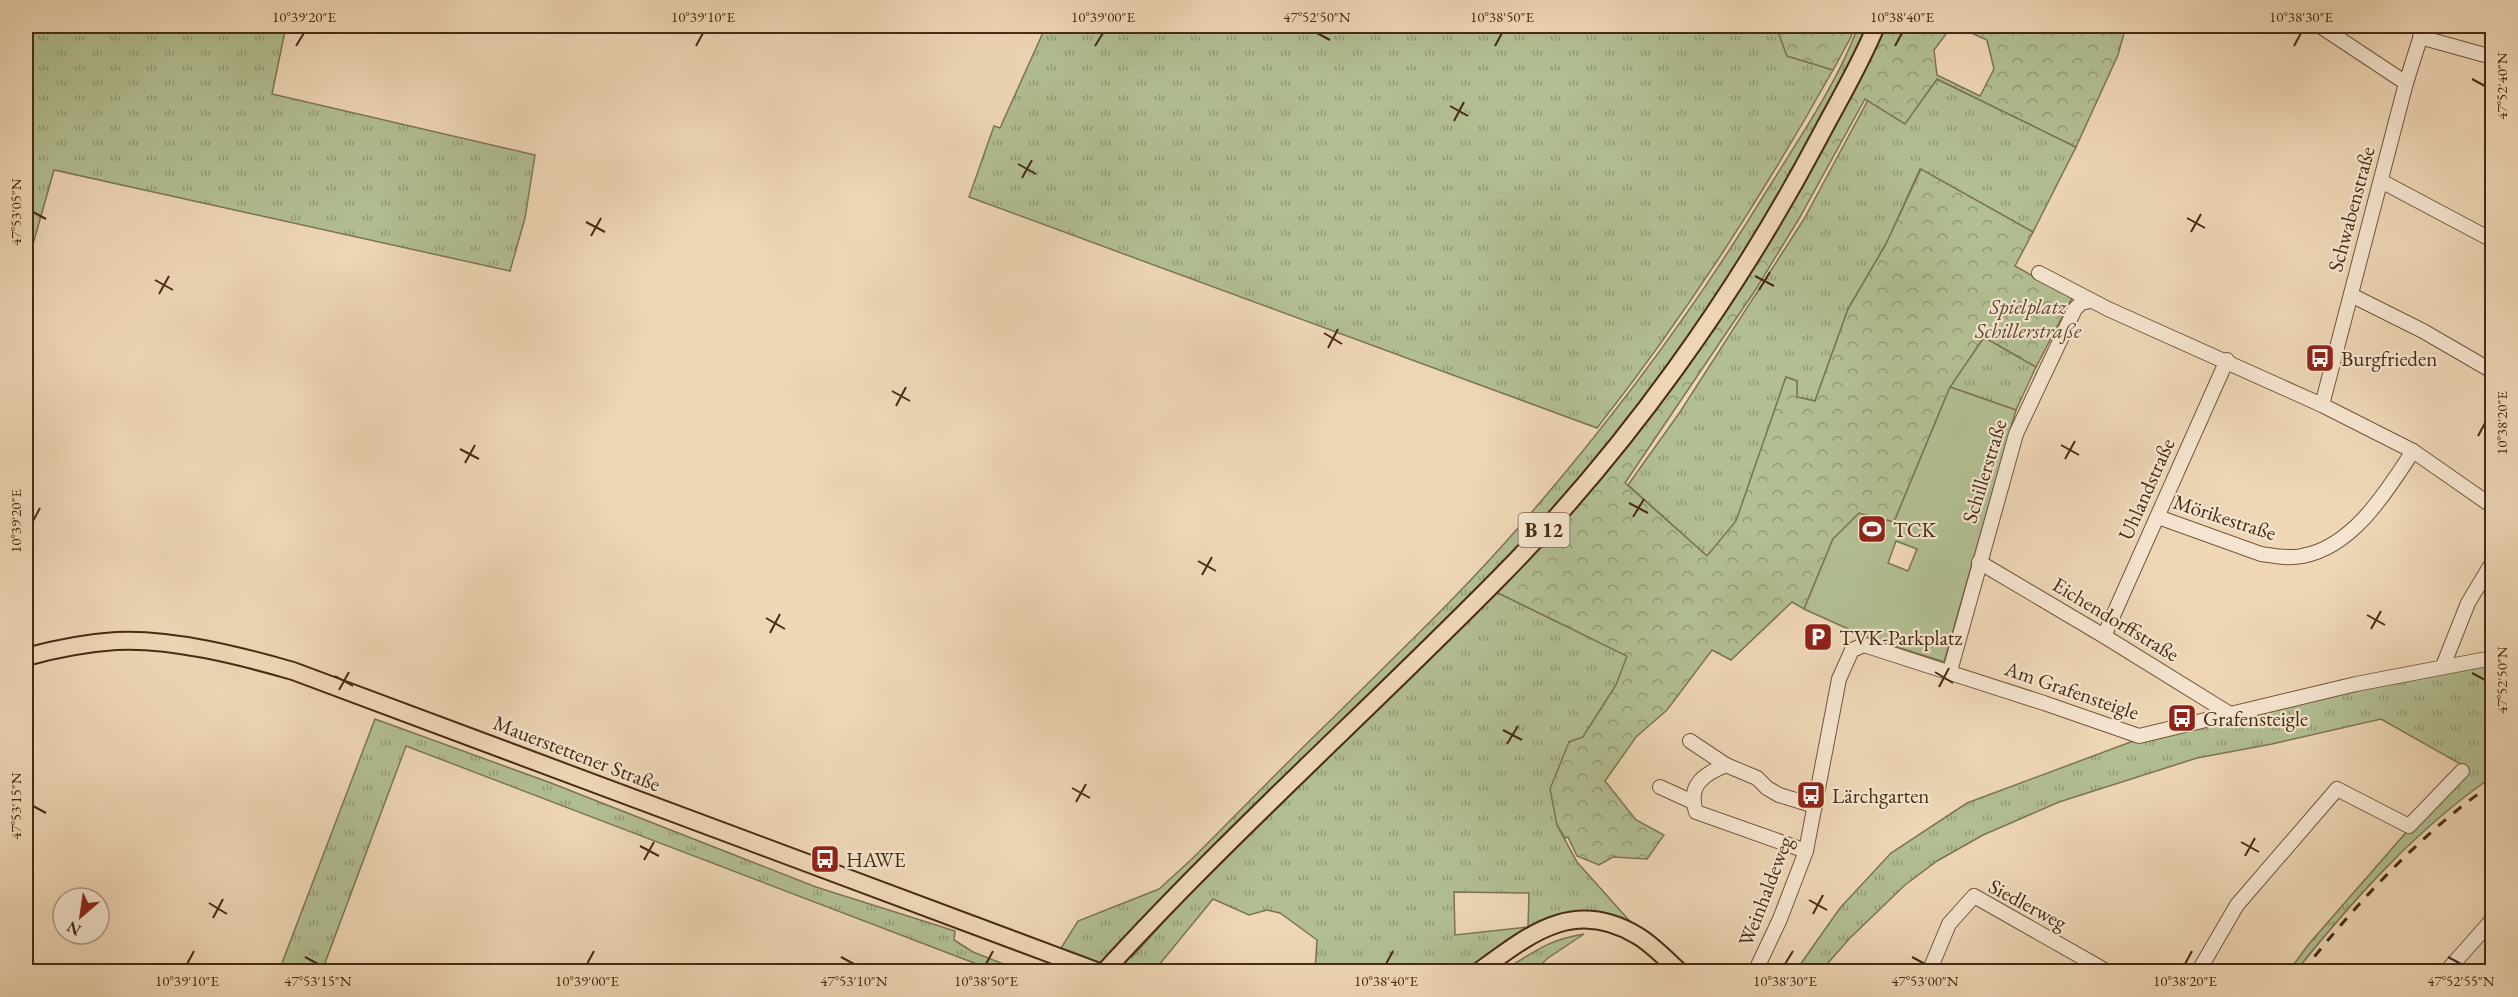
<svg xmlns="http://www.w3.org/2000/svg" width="2518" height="997" font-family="'EB Garamond',serif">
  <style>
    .grass { fill: url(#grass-tufts); stroke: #7c7553; stroke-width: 1.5; fill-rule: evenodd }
    .forest { fill: url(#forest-crowns); stroke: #7c7553; stroke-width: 1.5; fill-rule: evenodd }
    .garden { fill: #b2bf93; stroke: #7c7553; stroke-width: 1.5; fill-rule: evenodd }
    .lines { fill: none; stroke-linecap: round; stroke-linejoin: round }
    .minor-casing { stroke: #71563c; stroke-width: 16 }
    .major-casing { stroke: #472b13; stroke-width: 20 }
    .minor { stroke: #f5e5d0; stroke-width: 14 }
    .major { stroke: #efd7b6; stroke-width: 16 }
    .rail { stroke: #472b13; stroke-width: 3; stroke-dasharray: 10 10; stroke-linecap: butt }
    .ticks { fill: none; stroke: #472b13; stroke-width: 2 }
    .labels { text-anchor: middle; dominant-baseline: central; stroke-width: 4.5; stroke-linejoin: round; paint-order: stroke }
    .shield { fill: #f5e5d0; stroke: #7b634c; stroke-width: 1.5 }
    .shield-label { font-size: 20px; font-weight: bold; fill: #472b13 }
    .street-label { font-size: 21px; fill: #472b13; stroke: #f5e5d0 }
    .park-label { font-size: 21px; font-style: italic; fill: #5c492d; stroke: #f5e5d0 }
    .poi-label { font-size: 21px; fill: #472b13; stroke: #f5e5d0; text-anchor: start }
    .neatline { fill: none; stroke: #472b13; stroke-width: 2 }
    .ticks-label { font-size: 15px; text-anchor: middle; fill: #472b13 }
  </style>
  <defs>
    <pattern id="grass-tufts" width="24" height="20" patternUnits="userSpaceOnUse" patternTransform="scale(1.5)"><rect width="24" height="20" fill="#b2bf93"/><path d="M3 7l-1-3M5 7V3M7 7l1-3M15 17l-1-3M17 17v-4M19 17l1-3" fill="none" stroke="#939b77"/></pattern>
    <pattern id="forest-crowns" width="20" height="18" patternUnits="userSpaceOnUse" patternTransform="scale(1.5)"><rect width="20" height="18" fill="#b2bf93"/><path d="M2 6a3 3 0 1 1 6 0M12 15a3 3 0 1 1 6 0" fill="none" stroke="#939b77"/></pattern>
  </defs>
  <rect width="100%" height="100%" fill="#efd7b6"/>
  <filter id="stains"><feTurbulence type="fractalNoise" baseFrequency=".00333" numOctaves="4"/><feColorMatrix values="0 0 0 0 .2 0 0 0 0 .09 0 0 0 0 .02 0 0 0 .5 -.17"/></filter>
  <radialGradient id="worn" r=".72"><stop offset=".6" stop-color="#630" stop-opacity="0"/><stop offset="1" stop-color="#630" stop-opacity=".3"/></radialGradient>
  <g class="grass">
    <polygon points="26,26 286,26 272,94 535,155 525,218 510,271 54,170 26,269"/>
    <path d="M1046,26H1776L1787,56L1833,70C1763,195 1686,315 1597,428L969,197L994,126L1000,128Z"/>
    <path d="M1858,26H1869L1849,69L1748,249L1645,400L1545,520L1498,570L1115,949L1132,957L1179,905L1496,592L1628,656L1616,685L1583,737L1569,742L1557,825L1577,862L1635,927L1575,914L1471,971H1315L1317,940L1280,913L1267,910L1249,915L1213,899L1154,971H1123L1061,948L1078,921L1159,889L1193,858C1240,811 1286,763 1334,717C1396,655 1460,595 1518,528C1609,424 1692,313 1764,195C1795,145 1839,81 1858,26ZM1454,892L1529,893L1528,927L1455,935Z"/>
    <polygon points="1937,79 2076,147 2033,232 1920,169 1886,244 1848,309 1815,401 1797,397 1797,381 1786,377 1736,522 1707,556 1628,485 1680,412 1804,219 1868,100 1905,123"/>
    <polygon points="1984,337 2036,367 2016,410 1950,387"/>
    <path d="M2492,660V777C2416,829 2353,900 2296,971H2289L2308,945L2464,766L2381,719L2272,744L2197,758L2059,802L1983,835L1937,861L1905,885L1849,939L1821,971L1795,972L1840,908L1891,853L1967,803L2136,740Z"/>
    <polygon points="375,719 551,783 816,887 955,931 954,940 973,952 1021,971 995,971 406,746 322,971 279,971"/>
    <path d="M1584,934L1548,958L1534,971H1503C1534,952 1547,940 1584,934Z"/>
  </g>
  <g class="forest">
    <polygon points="1776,26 1854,26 1851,37 1833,70 1787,56"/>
    <path d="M1887,26H2126L2118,55L2076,147L1937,79L1905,124L1865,99L1800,217L1756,289L1625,483L1707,556L1736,521L1786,377L1797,381V397L1815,401L1848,309L1886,244L1921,169L2033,232L2015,266L2072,298L2036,367L1984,337L1950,387L1894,522L1833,539L1804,609L1792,602L1731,660L1712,650L1667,710L1636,737L1605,781L1636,820L1664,835L1647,859L1613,857L1599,865L1577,856L1568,837L1565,838L1557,825L1550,789L1569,742L1583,737L1616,685L1627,656L1496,592L1610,462L1851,91ZM1949,30L1967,31L1987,40L1994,69L1980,96L1937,75L1934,50Z"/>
  </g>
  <path class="garden" d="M1950,387L2016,410L1944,662L1866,637L1804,609L1833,539L1859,513L1894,522ZM1896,541L1917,549L1908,571L1888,563Z"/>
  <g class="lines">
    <g class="minor-casing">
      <g id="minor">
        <polyline points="2320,26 2406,83"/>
        <polyline points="2420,37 2492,57"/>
        <polyline points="2381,181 2492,240"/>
        <polyline points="2039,273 2108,309 2322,405 2413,451 2492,506"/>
        <polyline points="2351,295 2423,331 2492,371"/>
        <polyline points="2322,405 2406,83 2424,26"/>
        <path d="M2158,517L2261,554C2275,556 2289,559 2302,556C2353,547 2387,491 2413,451"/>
        <polyline points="1979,562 2104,636 2230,714"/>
        <polyline points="2104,636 2227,360"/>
        <polyline points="2443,666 2468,603 2492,563"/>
        <polyline points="1950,671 2016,434 2075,309 2081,303 2091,301"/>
        <polyline points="1690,741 1726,765"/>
        <polyline points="1660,787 1693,802"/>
        <path d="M1806,851L1696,812C1687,785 1704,774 1726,765L1757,778L1767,788L1779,795L1815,806"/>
        <polyline points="1755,972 1780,919 1806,851 1839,679 1852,650 1864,645 2044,703 2139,736 2356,684 2492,658"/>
        <polyline points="1929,972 1949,924 1974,896 2108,972"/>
        <polyline points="2198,972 2237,905 2337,789 2409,826 2462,771"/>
        <polyline points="2446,972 2492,920"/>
      </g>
    </g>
    <g class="major-casing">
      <g id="major">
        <path d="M26,657C55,649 85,643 116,641C171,638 241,656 293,671L1099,972"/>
        <path d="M1104,972C1229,835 1368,711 1498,579C1625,451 1736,295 1820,136C1839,100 1861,63 1876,26"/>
        <path d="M1478,972C1530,934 1574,897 1638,936C1653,945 1667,960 1680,972"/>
      </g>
    </g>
    <use href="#minor" class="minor"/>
    <use href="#major" class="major"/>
    <path class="rail" d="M2302,972C2357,903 2420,834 2492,784"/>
  </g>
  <path class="ticks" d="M1317,33L1330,40M296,46L304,33M696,46L703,33M1095,46L1103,33M1495,46L1502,33M1895,46L1902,33M2294,46L2301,33M2472,79L2485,86M1450,106L1468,116M1454,121L1464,102M1018,164L1036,174M1022,178L1032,160M33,212L46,219M2187,218L2205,228M586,222L605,232M2191,232L2201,214M591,236L601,218M1755,276L1774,286M155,280L173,290M1759,290L1770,272M159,294L169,276M1324,333L1342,344M1328,348L1338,329M892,391L910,401M896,406L906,387M2478,436L2485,423M2061,445L2079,455M460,449L479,459M2065,459L2075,441M465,463L475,445M1629,503L1648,513M1633,517L1644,499M33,521L40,508M1198,561L1216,571M1202,575L1212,557M2367,615L2385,625M766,618L785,629M2371,629L2381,611M770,633L780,614M1935,672L1953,683M2472,673L2485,680M335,676L353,686M1939,687L1949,668M339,690L349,672M1503,730L1522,740M1507,744L1518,726M1072,788L1090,798M1076,802L1086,784M33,806L46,813M2241,842L2259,852M640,846L659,856M2245,856L2255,838M644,860L654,842M1809,900L1827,910M209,903L227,914M1813,914L1823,895M213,918L223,899M305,957L318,964M841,957L854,964M1912,957L1925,964M2448,957L2461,964M187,964L194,951M587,964L594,951M986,964L993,951M1386,964L1393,951M1785,964L1793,951M2185,964L2192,951"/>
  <defs>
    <g id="bus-square" transform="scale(1.5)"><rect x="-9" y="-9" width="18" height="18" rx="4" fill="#8f2418" stroke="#f5e5d0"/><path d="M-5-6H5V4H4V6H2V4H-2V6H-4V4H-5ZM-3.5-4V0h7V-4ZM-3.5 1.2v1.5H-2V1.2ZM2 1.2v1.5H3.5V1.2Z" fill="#fff"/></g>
    <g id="stadium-square" transform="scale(1.5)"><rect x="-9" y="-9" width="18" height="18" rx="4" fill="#8f2418" stroke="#f5e5d0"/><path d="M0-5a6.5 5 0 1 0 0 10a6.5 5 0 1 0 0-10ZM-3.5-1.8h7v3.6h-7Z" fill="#fff"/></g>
    <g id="parking-square" transform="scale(1.5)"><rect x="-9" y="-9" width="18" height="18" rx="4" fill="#8f2418" stroke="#f5e5d0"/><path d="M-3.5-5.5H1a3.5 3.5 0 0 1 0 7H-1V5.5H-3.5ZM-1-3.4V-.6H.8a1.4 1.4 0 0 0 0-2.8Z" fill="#fff"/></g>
  </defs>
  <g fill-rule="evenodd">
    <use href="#bus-square" x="2320" y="358"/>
    <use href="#stadium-square" x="1872" y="529"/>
    <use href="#parking-square" x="1818" y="637"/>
    <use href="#bus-square" x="2182" y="718"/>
    <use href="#bus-square" x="1811" y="795"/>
    <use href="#bus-square" x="825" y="859"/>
  </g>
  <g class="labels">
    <rect class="shield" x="1518.5" y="513" width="51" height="34" rx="4.5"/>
    <g class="shield-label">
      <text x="1544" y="530">B 12</text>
    </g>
    <g class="street-label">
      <text transform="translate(2351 209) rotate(-75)">Schwabenstraße</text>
      <text transform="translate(1984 471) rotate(-73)">Schillerstraße</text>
      <text transform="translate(2146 489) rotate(-66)">Uhlandstraße</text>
      <text transform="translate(2225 517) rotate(18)">Mörikestraße</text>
      <text transform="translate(2116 619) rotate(31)">Eichendorffstraße</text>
      <text transform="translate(2072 690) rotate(19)">Am Grafensteigle</text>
      <text transform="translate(577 753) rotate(21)">Mauerstettener Straße</text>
      <text transform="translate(1765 891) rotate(-69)">Weinhaldeweg</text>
      <text transform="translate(2028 904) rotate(28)">Siedlerweg</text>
    </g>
    <g class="park-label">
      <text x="2028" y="306">Spielplatz<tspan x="2028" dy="24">Schillerstraße</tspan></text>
    </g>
    <g class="poi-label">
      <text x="2341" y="358">Burgfrieden</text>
      <text x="1893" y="529">TCK</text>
      <text x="1839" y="637">TVK-Parkplatz</text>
      <text x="2203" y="718">Grafensteigle</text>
      <text x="1832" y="795">Lärchgarten</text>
      <text x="846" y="859">HAWE</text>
    </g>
  </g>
  <rect width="2518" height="997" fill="none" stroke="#efd7b6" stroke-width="66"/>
  <g transform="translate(81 916) rotate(209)"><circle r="28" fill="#f5e5d0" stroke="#af9b84" stroke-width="1.5"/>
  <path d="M0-4.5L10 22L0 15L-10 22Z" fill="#8f2418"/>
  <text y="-9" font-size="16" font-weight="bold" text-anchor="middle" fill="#472b13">N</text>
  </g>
  <rect x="33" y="33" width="2452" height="931" class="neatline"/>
  <g class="ticks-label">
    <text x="304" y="22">10°39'20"E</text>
    <text x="703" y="22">10°39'10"E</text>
    <text x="1103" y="22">10°39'00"E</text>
    <text x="1317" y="22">47°52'50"N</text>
    <text x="1502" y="22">10°38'50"E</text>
    <text x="1902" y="22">10°38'40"E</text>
    <text x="2301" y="22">10°38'30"E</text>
    <text transform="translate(2502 86) rotate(-90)" y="5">47°52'40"N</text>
    <text transform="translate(16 212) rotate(-90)" y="5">47°53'05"N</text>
    <text transform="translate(2502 423) rotate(-90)" y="5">10°38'20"E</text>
    <text transform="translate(16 521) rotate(-90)" y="5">10°39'20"E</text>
    <text transform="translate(2502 680) rotate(-90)" y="5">47°52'50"N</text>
    <text transform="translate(16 806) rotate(-90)" y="5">47°53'15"N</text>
    <text x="187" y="986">10°39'10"E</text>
    <text x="318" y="986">47°53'15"N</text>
    <text x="587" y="986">10°39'00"E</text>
    <text x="854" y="986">47°53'10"N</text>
    <text x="986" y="986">10°38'50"E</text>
    <text x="1386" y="986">10°38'40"E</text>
    <text x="1785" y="986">10°38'30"E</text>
    <text x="1925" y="986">47°53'00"N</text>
    <text x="2185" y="986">10°38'20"E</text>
    <text x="2461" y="986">47°52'55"N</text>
  </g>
  <rect width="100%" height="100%" filter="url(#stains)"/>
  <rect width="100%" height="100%" fill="url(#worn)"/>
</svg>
